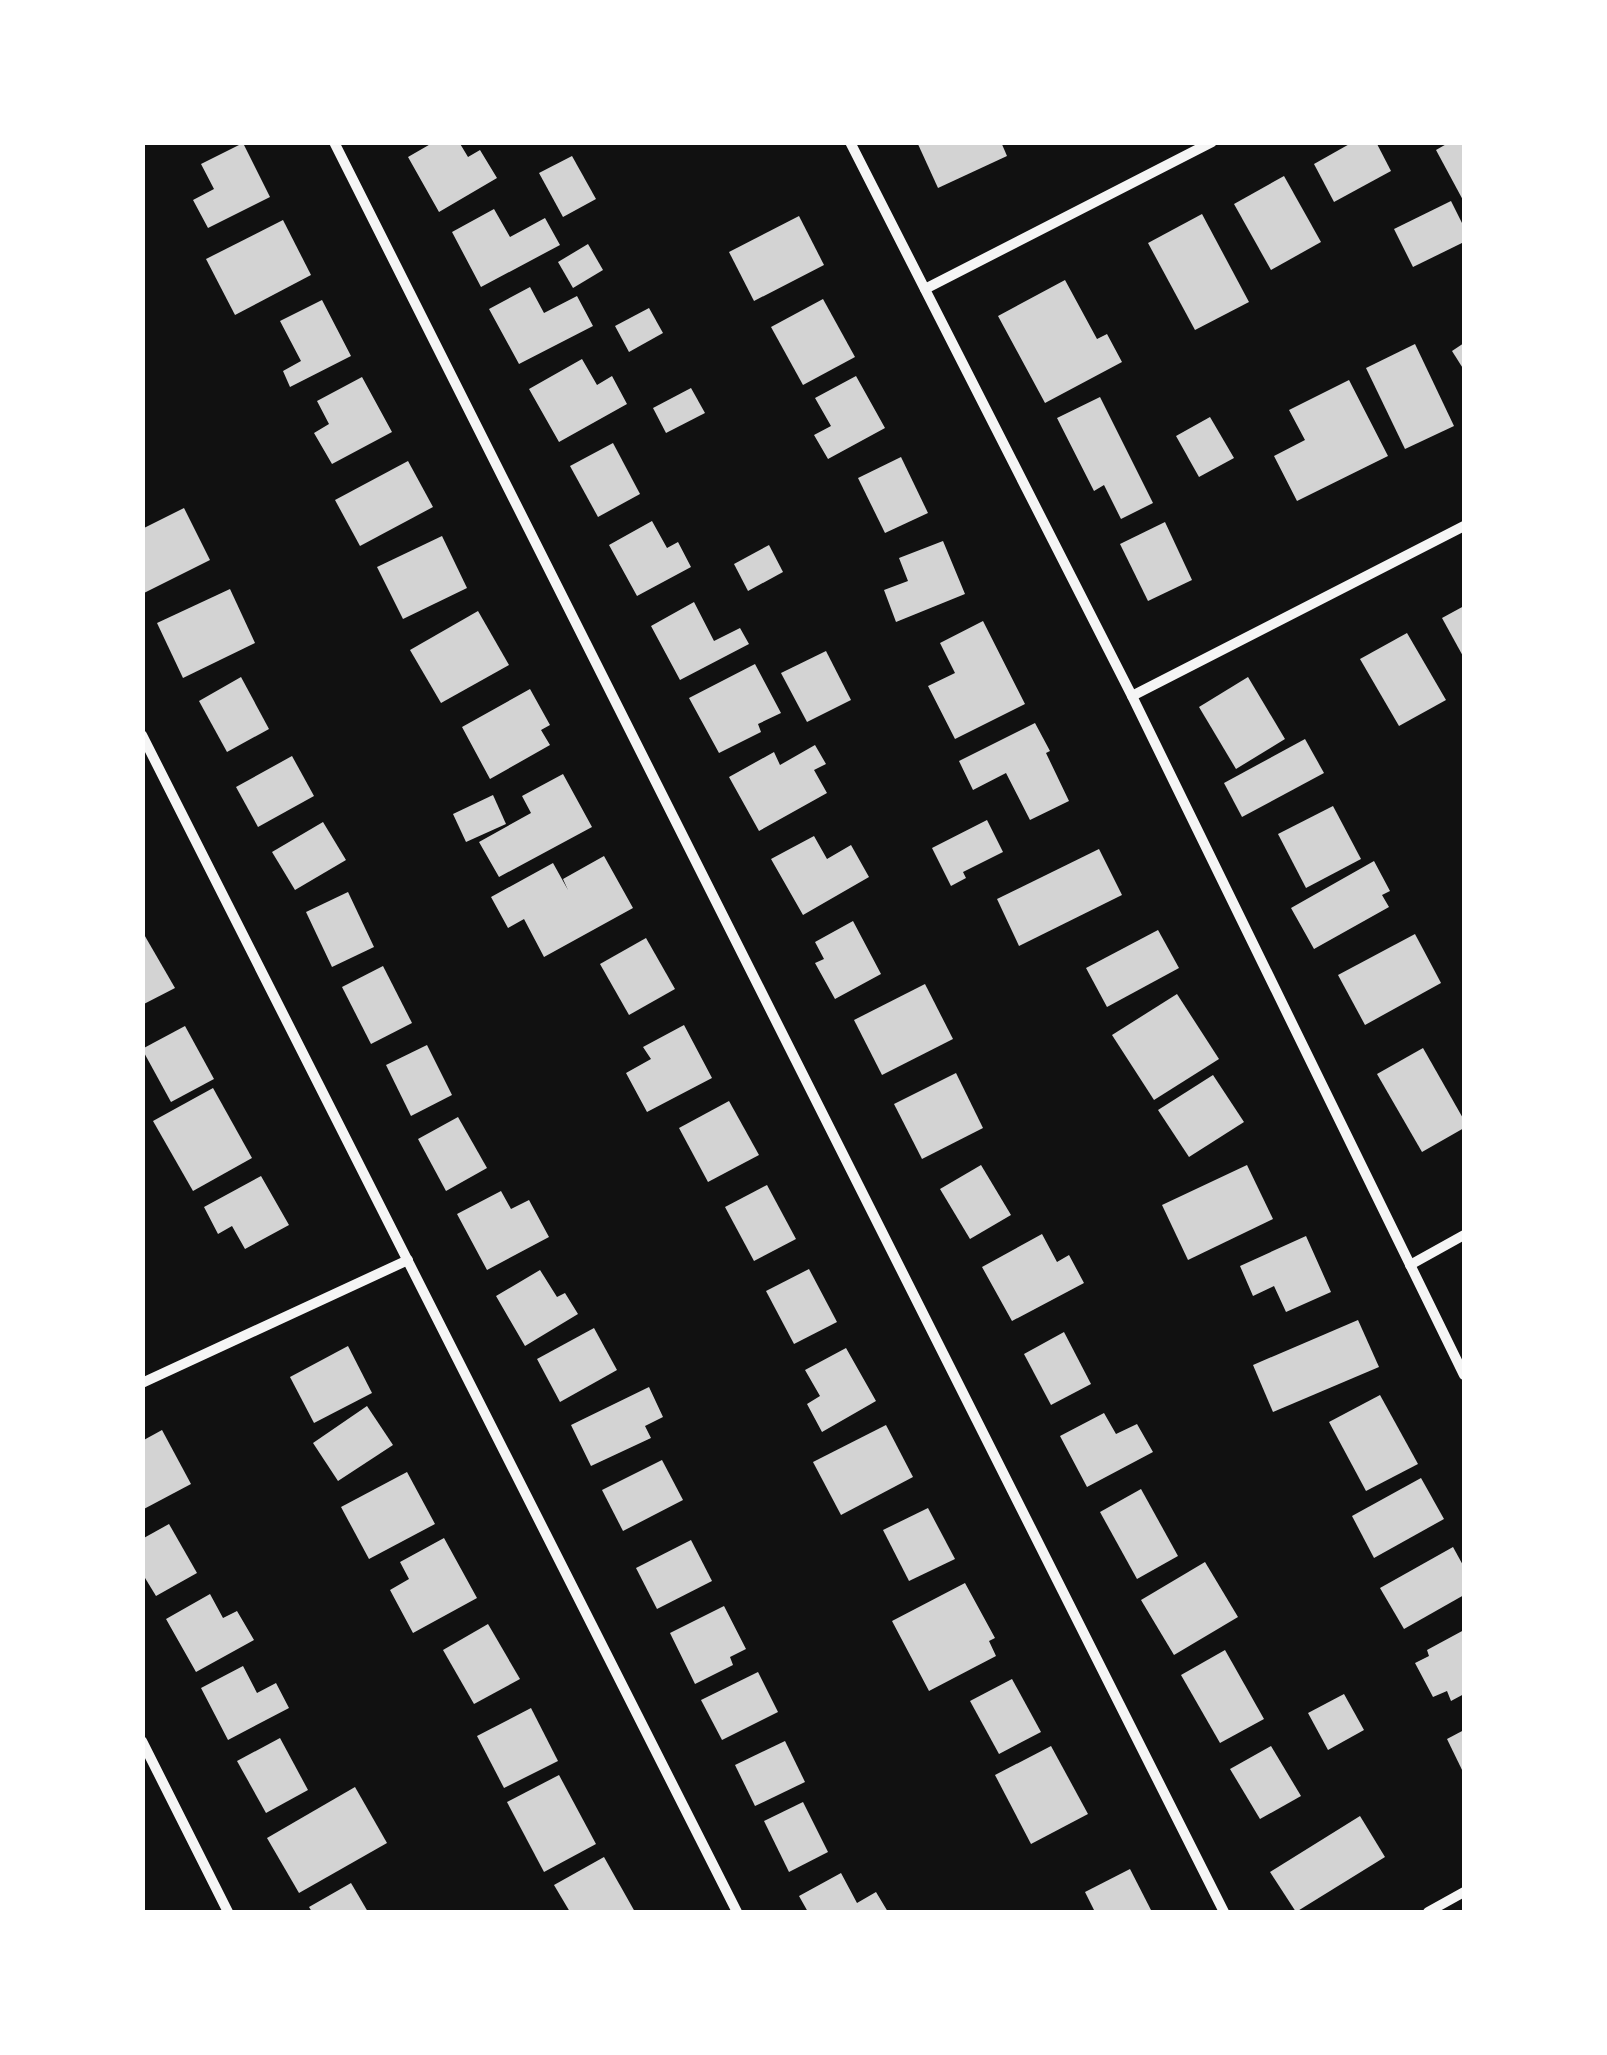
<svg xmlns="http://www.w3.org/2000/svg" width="1607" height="2055" font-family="Inter,sans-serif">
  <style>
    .building { fill: #d3d3d3 }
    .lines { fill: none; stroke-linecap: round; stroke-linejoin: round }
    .minor { stroke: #f5f5f5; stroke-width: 10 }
  </style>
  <rect width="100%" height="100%" fill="#111"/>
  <g class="building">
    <polygon points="434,142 459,142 468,157 480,150 497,178 439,212 408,157"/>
    <polygon points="917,142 1001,142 1007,156 938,188"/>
    <polygon points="1353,142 1376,142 1391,171 1334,202 1314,164"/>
    <polygon points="1450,142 1464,142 1464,202 1436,150"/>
    <polygon points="243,143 270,197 208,228 193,200 214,189 201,164"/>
    <polygon points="572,156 596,199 563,217 539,173"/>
    <polygon points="1284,176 1321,242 1271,270 1234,204"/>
    <polygon points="1451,201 1464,227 1464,242 1413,267 1394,229"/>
    <polygon points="494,209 510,237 545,218 560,245 481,287 452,232"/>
    <polygon points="1202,214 1249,302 1195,330 1148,243"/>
    <polygon points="799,216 824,265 754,301 729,252"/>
    <polygon points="283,220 311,275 235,315 206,259"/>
    <polygon points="588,244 603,270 573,288 558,262"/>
    <polygon points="1065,280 1097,339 1107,334 1122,362 1045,403 998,316"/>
    <polygon points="530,287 544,313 577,296 593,326 519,364 489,309"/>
    <polygon points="823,299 855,357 803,385 771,327"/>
    <polygon points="322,300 351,356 290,387 283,371 301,361 280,321"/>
    <polygon points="649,308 663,333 629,352 615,326"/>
    <polygon points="1464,343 1464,370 1452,351"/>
    <polygon points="1415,344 1454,426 1405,449 1366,368"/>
    <polygon points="582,359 597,385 612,376 627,404 559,442 529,389"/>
    <polygon points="856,376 885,428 828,459 814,435 831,426 815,398"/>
    <polygon points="362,377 392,432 332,464 314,433 329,424 317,401"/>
    <polygon points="1349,380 1388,456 1297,501 1274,456 1305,440 1289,410"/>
    <polygon points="691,388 705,413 666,433 653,408"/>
    <polygon points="1100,397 1153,503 1121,519 1104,485 1094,491 1057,418"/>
    <polygon points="1210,417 1234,458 1199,477 1176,436"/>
    <polygon points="613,443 640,494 598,517 570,466"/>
    <polygon points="901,457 928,513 885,533 858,478"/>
    <polygon points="408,461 433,507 360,546 335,500"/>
    <polygon points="184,508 210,560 144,593 142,529"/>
    <polygon points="652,521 667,548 678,542 691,567 637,596 609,545"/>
    <polygon points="1165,522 1192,580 1148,601 1120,544"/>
    <polygon points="442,536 467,588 403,619 377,567"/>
    <polygon points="943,541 965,594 896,622 884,590 908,581 899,558"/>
    <polygon points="769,545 783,572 748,591 734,564"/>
    <polygon points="230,589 255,643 183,678 157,623"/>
    <polygon points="694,602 714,641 740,628 749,644 680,680 651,626"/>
    <polygon points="1464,606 1464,658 1442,618"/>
    <polygon points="478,611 509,665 441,703 410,650"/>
    <polygon points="983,621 1025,704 955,739 928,686 955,673 940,643"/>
    <polygon points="1407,633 1446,700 1399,726 1360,659"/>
    <polygon points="826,651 851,700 807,722 781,673"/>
    <polygon points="755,664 781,713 758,724 761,732 719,753 689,698"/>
    <polygon points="241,677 269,729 227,752 199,701"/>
    <polygon points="1248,677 1285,739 1236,769 1199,707"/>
    <polygon points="530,689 550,725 541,730 550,745 490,779 462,727"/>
    <polygon points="1035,723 1050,751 1046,753 1069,801 1030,820 1006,773 973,790 959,761"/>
    <polygon points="1305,739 1324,773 1242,817 1224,783"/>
    <polygon points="815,745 826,764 814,770 827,793 759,831 729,777 774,752 780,765"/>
    <polygon points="292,756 314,796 258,827 236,787"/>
    <polygon points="563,774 592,827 499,877 479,842 531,813 522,796"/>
    <polygon points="493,795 506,824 466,842 453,814"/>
    <polygon points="1333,806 1361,859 1306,888 1278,834"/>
    <polygon points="987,820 1003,852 963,872 966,878 951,886 932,848"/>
    <polygon points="323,822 346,860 295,890 272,852"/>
    <polygon points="814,836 827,859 851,845 869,877 803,915 771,859"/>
    <polygon points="1099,849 1122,895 1019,946 997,899"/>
    <polygon points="604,856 633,908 544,957 524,919 508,928 491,897 553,863 568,890 563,879"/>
    <polygon points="1374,861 1390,891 1382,895 1389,907 1314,949 1291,908"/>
    <polygon points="348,892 374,947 332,967 306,912"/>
    <polygon points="853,921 881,974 835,999 815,963 824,959 815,942"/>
    <polygon points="1158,930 1179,968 1107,1007 1086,968"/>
    <polygon points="142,931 175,988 142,1005"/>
    <polygon points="1415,934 1441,983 1365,1025 1338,975"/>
    <polygon points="646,938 675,989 629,1015 600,964"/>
    <polygon points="383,966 412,1023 371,1044 342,987"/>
    <polygon points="925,984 953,1039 882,1075 854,1020"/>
    <polygon points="1177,994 1219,1059 1154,1100 1112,1035"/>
    <polygon points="684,1025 712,1078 647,1112 626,1073 651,1059 643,1047"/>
    <polygon points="185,1026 214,1079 171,1102 142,1049"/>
    <polygon points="427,1045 452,1095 411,1116 386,1065"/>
    <polygon points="1423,1048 1464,1120 1464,1128 1422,1152 1377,1074"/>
    <polygon points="956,1073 983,1128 922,1159 894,1104"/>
    <polygon points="1213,1075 1244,1122 1189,1157 1158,1110"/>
    <polygon points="213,1088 252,1158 193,1191 153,1121"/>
    <polygon points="729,1101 759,1155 708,1182 679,1128"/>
    <polygon points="458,1117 487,1168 446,1191 418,1139"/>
    <polygon points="981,1165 1011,1215 970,1239 940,1189"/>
    <polygon points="1247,1165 1273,1219 1188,1260 1162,1205"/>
    <polygon points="261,1176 289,1225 245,1249 232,1226 218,1234 204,1207"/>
    <polygon points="767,1185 796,1239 754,1261 725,1207"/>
    <polygon points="501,1191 511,1209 529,1200 549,1237 487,1270 457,1214"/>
    <polygon points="1042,1234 1057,1262 1069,1255 1084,1283 1012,1321 982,1267"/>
    <polygon points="1306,1236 1331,1292 1286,1312 1274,1286 1253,1296 1240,1266"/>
    <polygon points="809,1269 837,1322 794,1344 766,1291"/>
    <polygon points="540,1270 557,1297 565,1293 578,1314 525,1346 496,1296"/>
    <polygon points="1358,1320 1379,1367 1273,1412 1253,1365"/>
    <polygon points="594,1328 617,1370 560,1402 537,1359"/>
    <polygon points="1064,1332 1091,1384 1051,1405 1024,1354"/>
    <polygon points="348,1346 372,1393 314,1423 290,1377"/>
    <polygon points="846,1348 876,1401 822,1432 807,1404 820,1396 805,1370"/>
    <polygon points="649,1387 663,1417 645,1426 651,1438 591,1466 571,1425"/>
    <polygon points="1380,1395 1418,1464 1366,1491 1329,1422"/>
    <polygon points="367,1406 393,1445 338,1481 313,1443"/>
    <polygon points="1104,1413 1116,1434 1137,1424 1153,1452 1087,1487 1060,1436"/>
    <polygon points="886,1425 913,1477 841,1515 813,1462"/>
    <polygon points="162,1430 191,1484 142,1510 142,1441"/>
    <polygon points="662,1460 683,1500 623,1531 602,1490"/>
    <polygon points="407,1472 435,1524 369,1559 341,1507"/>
    <polygon points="1421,1478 1444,1519 1374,1558 1352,1516"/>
    <polygon points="1141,1489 1178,1556 1137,1579 1100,1512"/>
    <polygon points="928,1508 955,1559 909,1581 883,1530"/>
    <polygon points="169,1524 197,1573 156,1596 142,1573 142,1539"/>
    <polygon points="444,1538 477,1598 413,1633 390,1590 409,1579 400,1562"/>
    <polygon points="691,1540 712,1581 657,1609 636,1568"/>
    <polygon points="1453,1547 1464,1567 1464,1595 1404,1629 1380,1588"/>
    <polygon points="1205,1562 1238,1617 1174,1655 1141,1600"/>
    <polygon points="965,1583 995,1638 989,1641 996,1656 929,1691 892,1621"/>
    <polygon points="210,1594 223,1618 237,1611 254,1640 196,1672 166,1619"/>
    <polygon points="724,1606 746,1649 730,1657 733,1665 695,1684 670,1633"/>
    <polygon points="488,1624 520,1679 474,1704 443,1650"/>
    <polygon points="1464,1630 1464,1694 1451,1701 1447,1691 1433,1697 1415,1663 1429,1656 1427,1650"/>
    <polygon points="1225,1650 1264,1719 1220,1743 1181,1675"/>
    <polygon points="243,1666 257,1693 276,1683 289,1708 228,1740 201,1688"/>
    <polygon points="758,1672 778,1712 722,1740 701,1700"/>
    <polygon points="1012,1679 1041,1732 999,1754 970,1701"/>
    <polygon points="1344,1694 1364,1730 1328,1750 1308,1713"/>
    <polygon points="531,1708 558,1761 504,1788 477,1736"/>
    <polygon points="1464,1730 1464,1774 1447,1739"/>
    <polygon points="280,1738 308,1790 266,1813 237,1761"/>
    <polygon points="785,1741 805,1782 755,1806 735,1765"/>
    <polygon points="1051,1746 1088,1814 1031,1844 995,1775"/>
    <polygon points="1271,1746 1301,1796 1260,1819 1230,1769"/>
    <polygon points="559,1775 596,1844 544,1872 507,1802"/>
    <polygon points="355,1787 387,1843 299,1893 267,1838"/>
    <polygon points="803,1802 828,1852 789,1872 764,1821"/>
    <polygon points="1360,1816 1385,1857 1296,1912 1270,1872"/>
    <polygon points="604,1857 635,1912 570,1912 554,1885"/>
    <polygon points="1130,1869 1152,1912 1095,1912 1085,1892"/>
    <polygon points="841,1873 857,1903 876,1892 888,1912 808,1912 799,1896"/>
    <polygon points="351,1883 368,1912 312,1912 309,1907"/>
  </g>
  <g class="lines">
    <g class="minor">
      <polyline points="334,142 1224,1912"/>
      <polyline points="850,142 1132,696 1464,1375"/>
      <polyline points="925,289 1212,142"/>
      <polyline points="1132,696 1464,526"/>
      <polyline points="142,735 737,1912"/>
      <polyline points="1410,1265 1464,1235"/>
      <polyline points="142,1383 408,1260"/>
      <polyline points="142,1741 228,1912"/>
      <polyline points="1428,1912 1464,1892"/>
    </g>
  </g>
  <rect width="1607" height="2055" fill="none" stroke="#ffffff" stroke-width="290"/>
</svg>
